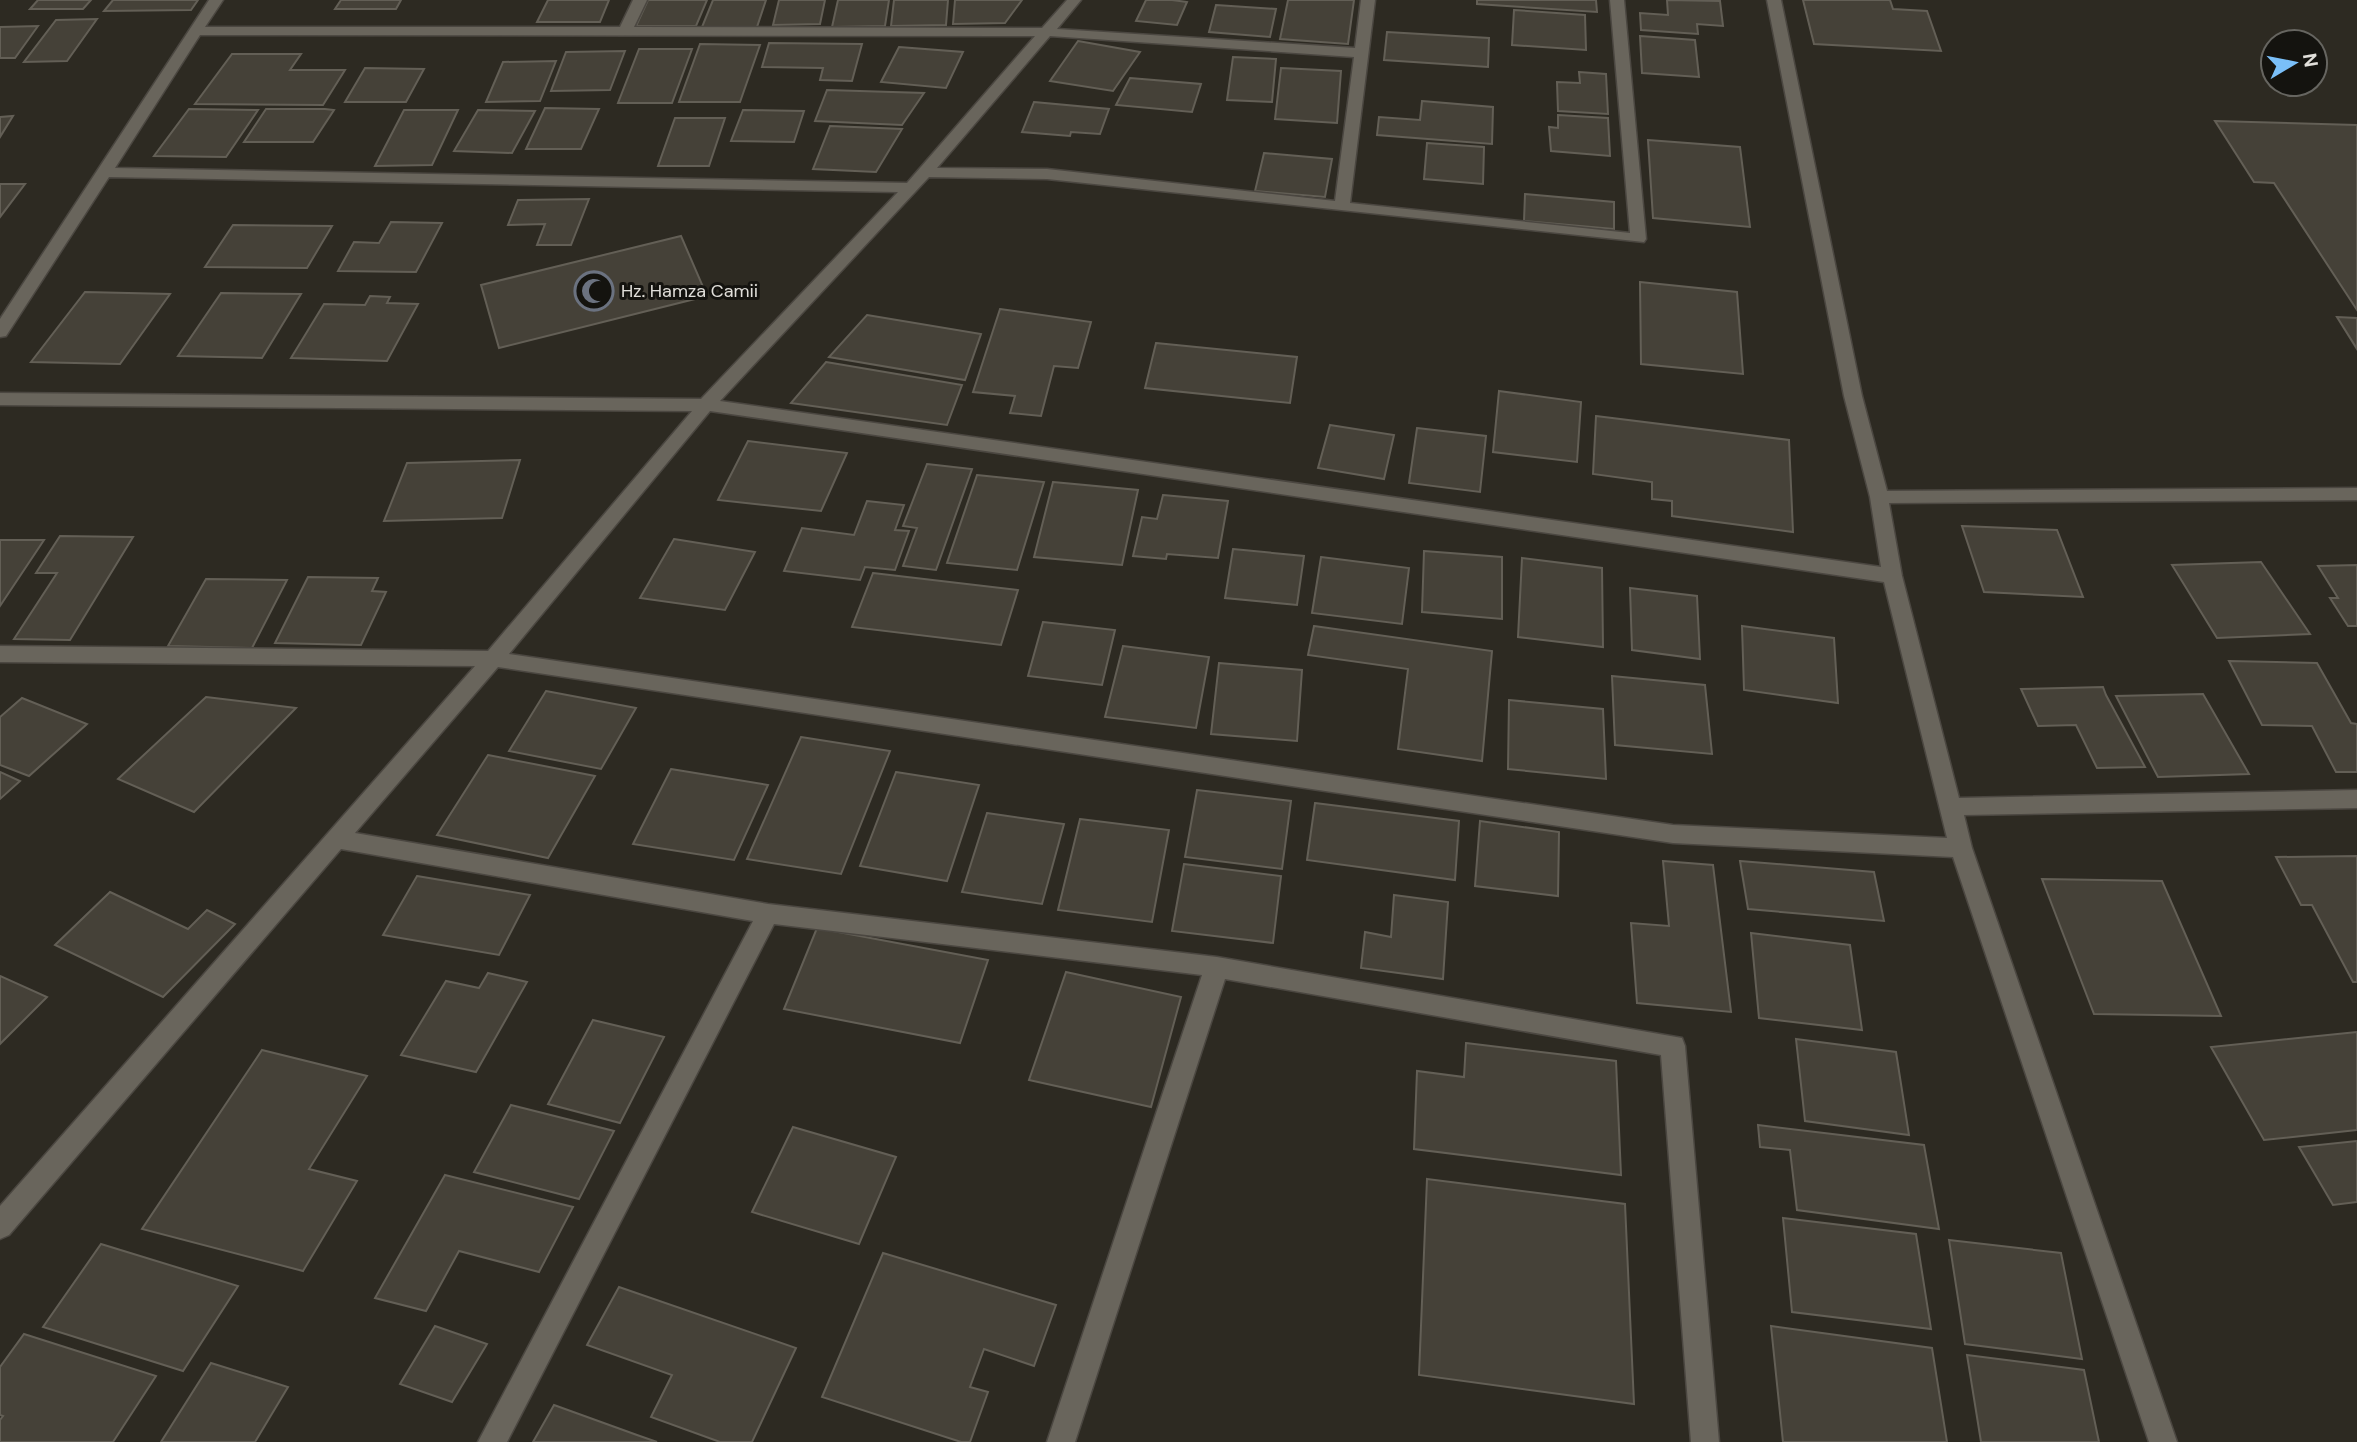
<svg xmlns="http://www.w3.org/2000/svg" width="2357" height="1442" font-family="'DM Sans',sans-serif">
  <style>
    .building { fill: #454138; stroke: #635f56; stroke-width: 2 }
    .lines { fill: none; stroke-linecap: round; stroke-linejoin: round }
    .minor-casing { stroke: #4b4741; stroke-width: 3 }
    .minor { fill: #69655c; fill-rule: evenodd }
    .labels { text-anchor: middle; dominant-baseline: central; stroke-width: 6; stroke-linejoin: round; paint-order: stroke }
    .far-poi-label { font-size: 18px; fill: #e1dfda; stroke: #14130f; text-anchor: start }
  </style>
  <rect width="100%" height="100%" fill="#2d2a22"/>
  <g class="building">
    <polygon points="38,0 91,0 83,9 30,9"/>
    <polygon points="113,0 198,0 191,10 104,11"/>
    <polygon points="341,0 401,0 396,9 335,9"/>
    <polygon points="548,0 609,0 600,22 537,22"/>
    <polygon points="648,0 707,0 696,26 636,26"/>
    <polygon points="713,0 766,0 757,27 702,27"/>
    <polygon points="779,0 825,0 820,24 773,25"/>
    <polygon points="838,0 889,0 885,26 832,27"/>
    <polygon points="894,0 948,0 946,25 891,26"/>
    <polygon points="955,0 1022,0 1005,23 953,24"/>
    <polygon points="1146,0 1172,0 1187,2 1177,25 1136,21"/>
    <polygon points="1288,0 1354,0 1348,44 1280,39"/>
    <polygon points="1477,0 1596,0 1597,12 1477,4"/>
    <polygon points="1667,0 1720,1 1723,26 1697,24 1698,34 1641,30 1640,13 1668,15"/>
    <polygon points="1803,0 1890,0 1893,9 1927,11 1941,51 1814,44"/>
    <polygon points="1216,5 1276,9 1270,37 1209,32"/>
    <polygon points="1514,10 1585,15 1586,50 1512,45"/>
    <polygon points="97,19 67,61 24,62 56,20"/>
    <polygon points="38,26 15,58 0,58 0,27"/>
    <polygon points="1387,32 1489,38 1488,67 1384,60"/>
    <polygon points="1640,36 1695,40 1699,77 1642,73"/>
    <polygon points="1078,41 1140,52 1113,91 1050,81"/>
    <polygon points="769,43 862,44 852,81 820,80 823,68 762,67"/>
    <polygon points="700,44 760,45 740,102 679,102"/>
    <polygon points="899,47 963,52 946,88 881,82"/>
    <polygon points="639,49 692,49 672,103 618,103"/>
    <polygon points="625,51 610,90 551,91 566,52"/>
    <polygon points="232,54 301,54 290,70 345,70 323,105 195,104"/>
    <polygon points="1233,57 1276,59 1272,102 1227,100"/>
    <polygon points="556,61 540,101 486,102 503,62"/>
    <polygon points="365,68 424,69 406,102 345,102"/>
    <polygon points="1281,68 1341,71 1337,123 1275,119"/>
    <polygon points="1579,72 1606,74 1608,114 1558,111 1557,82 1580,83"/>
    <polygon points="1130,78 1201,84 1192,112 1116,105"/>
    <polygon points="827,90 924,93 902,125 815,121"/>
    <polygon points="1422,101 1493,107 1492,144 1377,135 1379,117 1420,120"/>
    <polygon points="1034,102 1109,109 1100,134 1071,132 1070,136 1022,132"/>
    <polygon points="545,108 599,109 581,149 526,149"/>
    <polygon points="189,109 258,110 226,157 154,156"/>
    <polygon points="266,109 325,109 334,110 313,142 244,142"/>
    <polygon points="404,110 458,110 432,165 375,166"/>
    <polygon points="478,110 535,111 512,153 454,151"/>
    <polygon points="743,110 804,111 794,142 731,141"/>
    <polygon points="1558,115 1608,118 1610,156 1551,151 1549,127 1558,128"/>
    <polygon points="13,116 0,137 0,117"/>
    <polygon points="675,118 725,118 709,166 658,166"/>
    <polygon points="2215,121 2357,125 2357,310 2274,183 2254,182"/>
    <polygon points="830,126 902,129 876,172 813,169"/>
    <polygon points="1648,140 1740,147 1750,227 1653,218"/>
    <polygon points="1427,143 1484,147 1483,184 1424,179"/>
    <polygon points="1264,153 1332,159 1325,197 1255,191"/>
    <polygon points="0,184 25,184 0,217"/>
    <polygon points="1525,194 1614,202 1614,229 1524,221"/>
    <polygon points="589,199 571,245 537,245 545,224 508,225 518,200"/>
    <polygon points="391,222 442,223 416,272 338,271 354,242 379,243"/>
    <polygon points="233,225 332,226 307,268 205,267"/>
    <polygon points="681,236 707,296 499,348 481,285"/>
    <polygon points="1640,282 1737,292 1743,374 1641,364"/>
    <polygon points="85,292 170,294 120,364 31,362"/>
    <polygon points="221,293 301,294 262,358 178,356"/>
    <polygon points="370,296 390,297 387,303 418,304 387,361 291,358 324,304 365,305"/>
    <polygon points="1000,309 1091,322 1078,368 1054,366 1041,416 1010,413 1015,396 973,392"/>
    <polygon points="867,315 981,334 965,380 829,357"/>
    <polygon points="2337,317 2357,318 2357,349"/>
    <polygon points="1156,343 1297,357 1290,403 1145,388"/>
    <polygon points="826,362 962,385 947,425 791,403"/>
    <polygon points="1499,391 1581,402 1577,462 1493,452"/>
    <polygon points="1596,416 1789,440 1793,532 1672,516 1672,501 1652,499 1652,482 1593,474"/>
    <polygon points="1330,425 1394,435 1384,479 1318,468"/>
    <polygon points="1417,428 1486,436 1480,492 1409,483"/>
    <polygon points="748,441 847,453 821,511 718,500"/>
    <polygon points="520,460 502,518 384,521 407,463"/>
    <polygon points="927,464 972,469 936,570 903,566 917,528 903,526"/>
    <polygon points="977,475 1044,482 1017,570 947,563"/>
    <polygon points="1053,482 1138,490 1122,565 1034,557"/>
    <polygon points="1163,495 1228,501 1218,558 1167,554 1166,559 1133,556 1142,517 1157,519"/>
    <polygon points="867,501 904,505 895,530 909,531 895,570 865,567 860,580 784,571 802,528 854,535"/>
    <polygon points="1962,526 2057,530 2083,597 1984,592"/>
    <polygon points="60,536 133,537 70,640 14,639 57,573 36,573"/>
    <polygon points="674,539 755,552 725,610 640,598"/>
    <polygon points="0,540 44,540 0,606"/>
    <polygon points="1233,549 1304,556 1297,605 1225,598"/>
    <polygon points="1424,551 1502,557 1502,619 1422,612"/>
    <polygon points="1321,557 1409,568 1402,624 1312,613"/>
    <polygon points="1522,558 1602,568 1603,647 1518,637"/>
    <polygon points="2261,562 2310,634 2217,638 2172,565"/>
    <polygon points="2357,565 2357,626 2348,626 2330,598 2338,598 2318,566"/>
    <polygon points="873,573 1018,590 1001,645 852,627"/>
    <polygon points="308,577 378,578 372,591 386,592 361,645 275,643"/>
    <polygon points="206,579 287,580 252,648 168,646"/>
    <polygon points="1630,588 1697,596 1700,659 1632,650"/>
    <polygon points="1043,622 1115,630 1102,685 1028,676"/>
    <polygon points="1314,626 1492,651 1482,761 1398,749 1408,669 1308,655"/>
    <polygon points="1742,626 1834,638 1838,703 1744,690"/>
    <polygon points="1123,646 1209,657 1196,728 1105,717"/>
    <polygon points="2229,661 2317,663 2351,723 2357,724 2357,772 2336,772 2312,726 2262,725"/>
    <polygon points="1219,663 1302,670 1297,741 1211,734"/>
    <polygon points="1612,676 1705,685 1712,754 1615,745"/>
    <polygon points="2103,687 2106,695 2145,767 2097,768 2076,725 2038,726 2021,689"/>
    <polygon points="546,691 636,708 601,769 509,751"/>
    <polygon points="2203,694 2249,774 2158,777 2116,696"/>
    <polygon points="206,697 296,708 194,812 118,779"/>
    <polygon points="22,698 87,724 29,776 0,765 0,717"/>
    <polygon points="1509,700 1603,709 1606,779 1508,769"/>
    <polygon points="801,737 890,751 841,874 747,859"/>
    <polygon points="488,755 595,776 548,858 437,835"/>
    <polygon points="671,769 768,785 734,860 633,844"/>
    <polygon points="0,772 20,781 0,799"/>
    <polygon points="896,772 979,785 947,881 860,866"/>
    <polygon points="1197,790 1291,801 1282,869 1185,857"/>
    <polygon points="1315,803 1459,821 1455,880 1307,860"/>
    <polygon points="987,813 1064,824 1042,904 962,892"/>
    <polygon points="1080,819 1169,830 1152,922 1058,910"/>
    <polygon points="1480,821 1559,832 1558,896 1475,886"/>
    <polygon points="2357,856 2357,982 2353,982 2312,905 2301,905 2276,857"/>
    <polygon points="1663,861 1713,865 1731,1012 1637,1003 1631,923 1669,926"/>
    <polygon points="1740,861 1874,872 1884,921 1748,909"/>
    <polygon points="1184,864 1281,876 1273,943 1172,931"/>
    <polygon points="417,876 530,895 499,955 383,935"/>
    <polygon points="2042,879 2162,881 2221,1016 2094,1014"/>
    <polygon points="110,892 188,929 207,910 235,924 163,997 55,945"/>
    <polygon points="1394,895 1448,902 1443,979 1361,968 1365,932 1391,937"/>
    <polygon points="817,928 988,960 960,1043 784,1009"/>
    <polygon points="1751,933 1850,945 1862,1030 1759,1018"/>
    <polygon points="1066,972 1181,997 1151,1107 1029,1080"/>
    <polygon points="488,973 527,982 476,1072 401,1055 446,981 479,988"/>
    <polygon points="0,976 47,997 0,1044"/>
    <polygon points="593,1020 664,1037 620,1123 548,1104"/>
    <polygon points="2357,1032 2357,1130 2264,1140 2211,1047"/>
    <polygon points="1796,1039 1896,1052 1909,1135 1805,1121"/>
    <polygon points="1466,1043 1616,1061 1621,1175 1414,1149 1417,1071 1464,1077"/>
    <polygon points="262,1050 367,1076 309,1169 357,1181 303,1271 142,1229"/>
    <polygon points="511,1105 614,1131 579,1199 474,1172"/>
    <polygon points="1758,1125 1924,1145 1939,1229 1797,1210 1790,1150 1760,1147"/>
    <polygon points="793,1127 896,1157 859,1244 752,1212"/>
    <polygon points="2357,1141 2357,1202 2333,1205 2299,1147"/>
    <polygon points="445,1175 573,1207 539,1272 459,1251 426,1311 375,1298"/>
    <polygon points="1427,1179 1625,1204 1634,1404 1419,1375"/>
    <polygon points="1783,1218 1916,1234 1931,1329 1792,1312"/>
    <polygon points="1949,1240 2061,1253 2082,1359 1965,1344"/>
    <polygon points="101,1244 238,1286 183,1371 43,1327"/>
    <polygon points="883,1253 1056,1305 1034,1366 984,1349 970,1387 988,1392 970,1442 961,1442 822,1397"/>
    <polygon points="619,1287 796,1348 752,1442 720,1442 651,1417 672,1375 587,1345"/>
    <polygon points="435,1326 487,1344 452,1402 400,1384"/>
    <polygon points="1771,1326 1932,1348 1947,1442 1783,1442"/>
    <polygon points="24,1334 156,1376 113,1442 0,1442 0,1420 3,1416 0,1415 0,1367"/>
    <polygon points="1967,1355 2084,1370 2099,1442 1981,1442"/>
    <polygon points="211,1363 288,1387 255,1442 161,1442"/>
    <polygon points="554,1405 637,1435 657,1442 533,1442"/>
  </g>
  <g class="lines">
    <g class="minor-casing">
      <path id="minor" d="M209,0H223L205,27H620L633,0H647L634,27L1042,28L1067,0H1081L1057,29L1355,48L1361,0H1375L1350,203L1630,233L1610,0H1624L1646,239L1644,242L1047,179L929,177L720,401L1881,567L1870,497L1844,396L1767,0H1781L1862,396L1887,491L2357,488V500L1889,503L1902,576L1959,798L2357,790V808L1964,815L1972,848L2177,1442H2149L1953,857L1673,843L498,667L355,833L768,904L1217,957L1682,1038L1685,1046L1719,1442H1691L1661,1055L1225,979L1075,1442H1047L1202,975L774,924L507,1442H478L753,921L341,849L9,1235L0,1239V1206L475,666L0,662V646L488,651L692,411L0,405V393L701,399L898,192L109,177L6,336L0,337V319ZM200,35L1035,36L907,183L115,168ZM1050,36L1354,57L1335,201L1047,169L937,168ZM710,411L1884,582L1947,838L1673,825L509,654Z"/>
    </g>
    <use href="#minor" class="minor"/>
  </g>
  <defs>
    <g id="mosque-ring" transform="scale(2.0125)"><circle r="9.5" fill="#14130f" stroke="#6b7280" stroke-width="1.5"/><path d="M3.5-4.9A6 6 0 1 0 3.5 4.9A5 5 0 1 1 3.5-4.9Z" fill="#6b7280"/></g>
  </defs>
  <g fill-rule="evenodd">
    <use href="#mosque-ring" x="594" y="291"/>
  </g>
  <g class="labels">
    <g class="far-poi-label">
      <text x="621" y="291">Hz. Hamza Camii</text>
    </g>
  </g>
  <g transform="translate(2294 63) rotate(80)"><circle r="33" fill="#14130f" stroke="#666560" stroke-width="2"/>
  <path d="M0-5L12 26L0 18L-12 26Z" fill="#7abff8"/>
  <text y="-10" font-size="19" font-weight="bold" text-anchor="middle" fill="#e1dfda">N</text>
  </g>
</svg>
